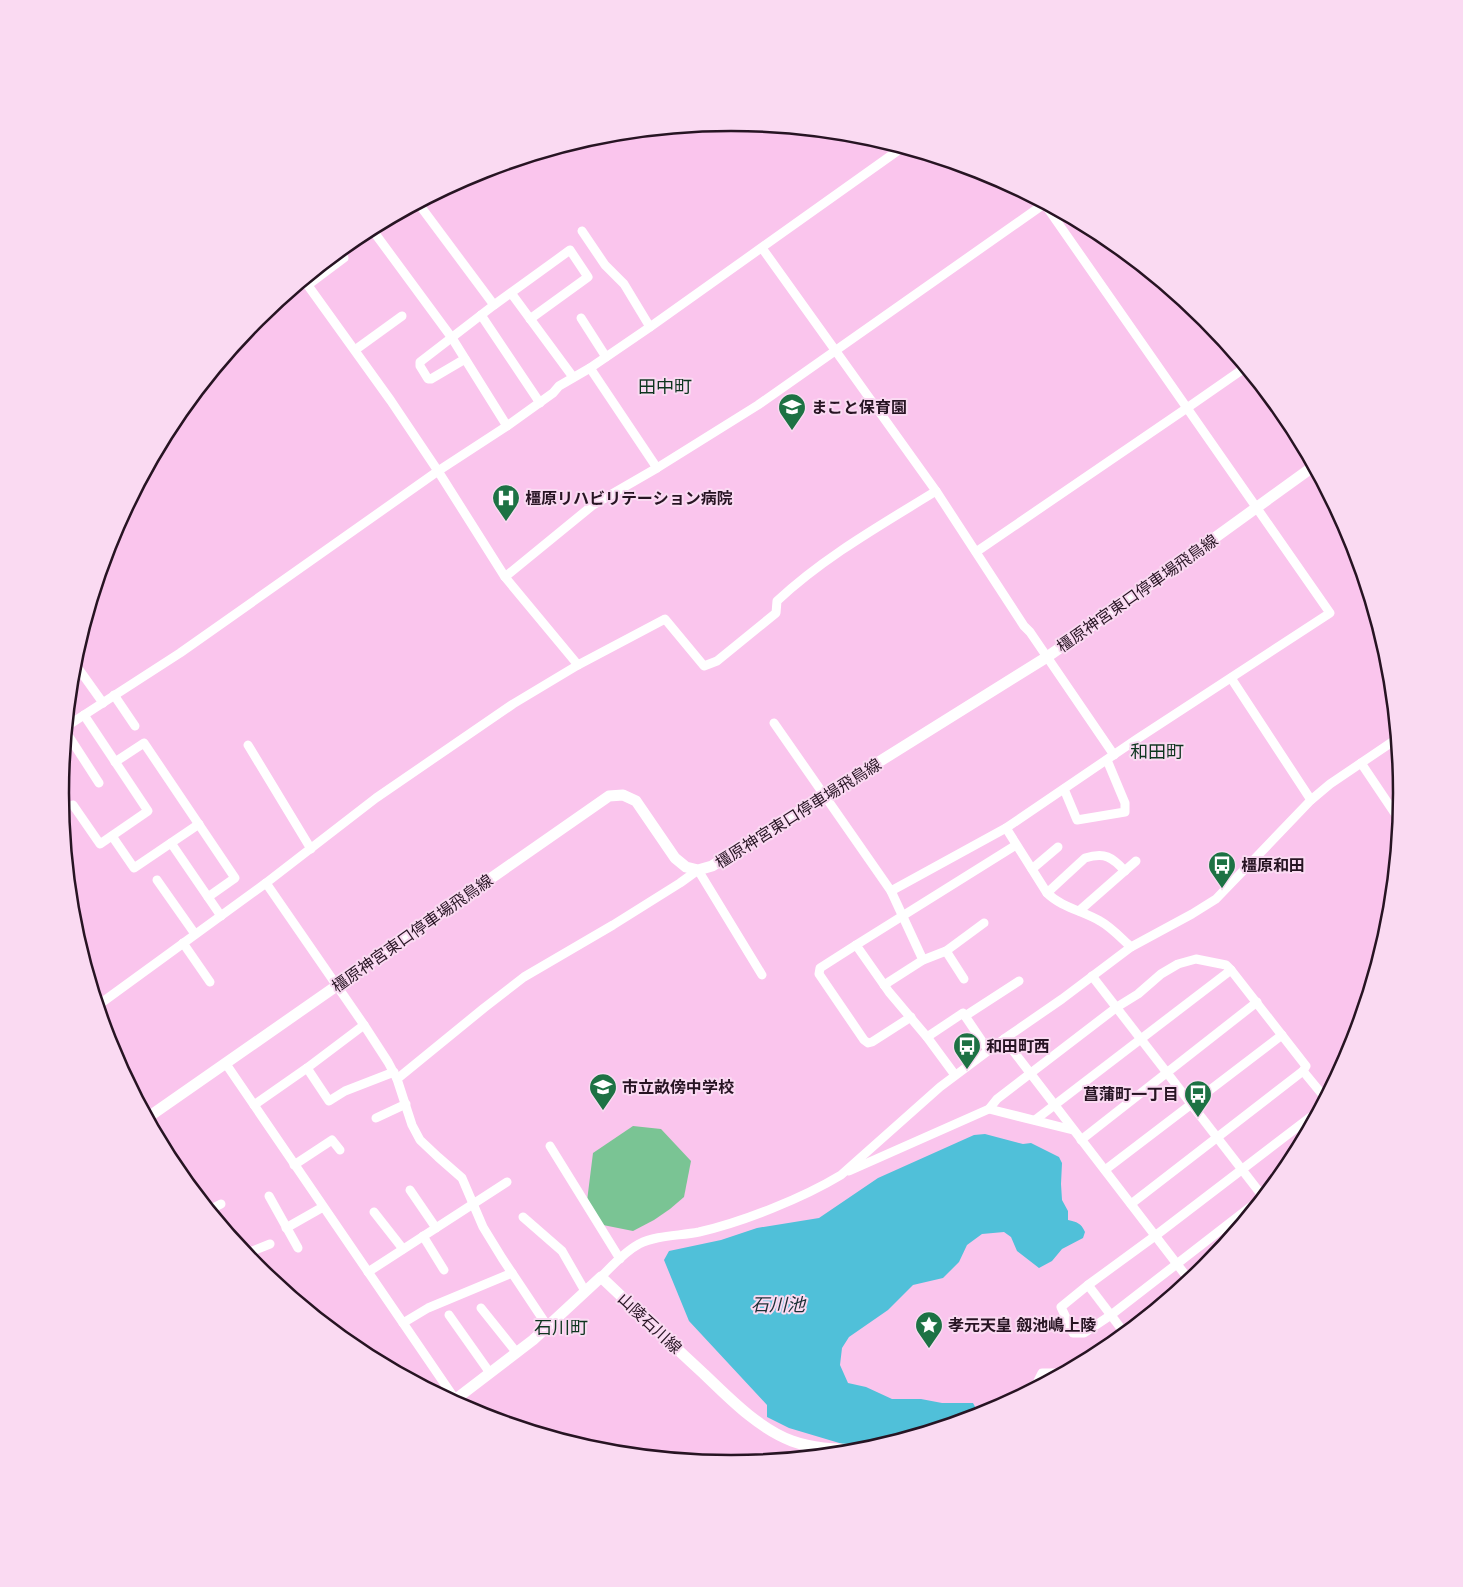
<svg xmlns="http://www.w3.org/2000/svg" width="1463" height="1587" font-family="'Open Sans','Noto Sans JP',sans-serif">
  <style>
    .green { fill: #7ac494 }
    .water { fill: #50c0d9 }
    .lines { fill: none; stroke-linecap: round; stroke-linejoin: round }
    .minor { stroke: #fff; stroke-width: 9 }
    .major { stroke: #fff; stroke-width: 11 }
    .labels { text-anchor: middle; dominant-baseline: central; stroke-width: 4; stroke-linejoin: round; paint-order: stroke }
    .poi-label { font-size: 16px; font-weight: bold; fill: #271423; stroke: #fadaf2; text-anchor: start }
    .street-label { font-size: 16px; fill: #271423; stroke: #fadaf2 }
    .neighbourhood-label { font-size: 18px; fill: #0e351f; stroke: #fadaf2 }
    .water-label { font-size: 18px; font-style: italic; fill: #1a2e33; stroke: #fadaf2 }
    .rim { fill: none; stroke: #271423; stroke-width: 2.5 }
  </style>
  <rect width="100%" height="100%" fill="#fac5ed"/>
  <polygon class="green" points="633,1126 661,1129 691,1161 684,1197 670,1209 654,1220 633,1231 603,1225 587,1201 593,1153"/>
  <path class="water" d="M985,1134L1023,1144L1031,1143L1059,1157L1062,1163L1061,1184L1062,1200L1068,1211V1220C1077,1222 1081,1223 1085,1232L1083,1238L1062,1249L1052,1261L1039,1268L1017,1251L1011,1237L1004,1232L982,1234L967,1245L959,1262L943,1278L913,1285L888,1310L849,1337L842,1348L840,1365L848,1383L866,1387L892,1399H921L942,1403H973L980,1416L894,1442L870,1445H846L789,1428L767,1417V1405L689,1321L664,1260L669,1251L721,1240L757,1228L819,1218L878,1178L974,1135Z"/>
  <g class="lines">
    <g class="minor">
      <polyline points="418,203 494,305"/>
      <polyline points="371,228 452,338 507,426"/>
      <polyline points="582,231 605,265 624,284 650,327"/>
      <polyline points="374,232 398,214"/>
      <polyline points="762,248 936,491 1024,626 1030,632 1114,755"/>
      <polyline points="304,280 391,401 438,471 505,577 578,665"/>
      <polyline points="308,285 344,258"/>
      <polyline points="511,293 573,377"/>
      <polyline points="481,315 540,403"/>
      <polyline points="581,318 606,357"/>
      <polyline points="355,350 402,316"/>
      <polyline points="465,359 431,379 428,379 420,366 420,362 494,305 570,250 588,277 530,319"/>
      <polyline points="590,368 657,468"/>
      <polyline points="976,552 1187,408 1246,367"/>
      <polyline points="505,577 593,505 657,468 758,405 1044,204"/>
      <polyline points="73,661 103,703"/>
      <polyline points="1231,678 1311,800"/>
      <polyline points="114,695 135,726"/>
      <polyline points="774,723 891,891 923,960"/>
      <polyline points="67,726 180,653 438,471 507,426 553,393 559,386 590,368 650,327 903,147"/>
      <polyline points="66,732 99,783"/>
      <polyline points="248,745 311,849"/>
      <polyline points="115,762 144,743 235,878 208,897"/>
      <polyline points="1361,763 1400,821"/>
      <polyline points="1064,789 1077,820 1125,812 1125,803 1107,760"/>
      <polyline points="73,805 100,844 148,811 84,715"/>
      <path d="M1006,828L1047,893C1061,907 1083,911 1100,921C1111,927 1121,938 1131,947"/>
      <polyline points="112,836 134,868 199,824"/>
      <polyline points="171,843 221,916"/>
      <polyline points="1032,869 1058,847"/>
      <polyline points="157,880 195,934"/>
      <polyline points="266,883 364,1025 388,1062 397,1079"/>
      <polyline points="891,891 1006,828 1137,739 1330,613 1044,203"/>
      <path d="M1047,893L1085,858C1105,852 1112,857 1125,871"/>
      <polyline points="1079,911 1136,861"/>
      <polyline points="183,943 210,982"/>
      <polyline points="856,945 820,968 819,974 864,1040 868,1043 872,1042 911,1017"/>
      <polyline points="946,951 964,979"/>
      <polyline points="1092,976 1264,1198"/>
      <polyline points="884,985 923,960 946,951 984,923"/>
      <path d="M97,1006L266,883L376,798L443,752L513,704L578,665L665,619L704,666L717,661L776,613L777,601C824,557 881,525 936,491"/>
      <polyline points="965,1016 1019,981"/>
      <polyline points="927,1037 963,1013 988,1050"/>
      <polyline points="1004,1039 1190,1281"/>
      <polyline points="226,1064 455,1399"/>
      <polyline points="307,1068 329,1101 345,1091 394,1072"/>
      <polyline points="955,1075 927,1037 889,992 856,945 1016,845"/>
      <polyline points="254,1105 307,1068 364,1025"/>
      <polyline points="989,1109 1073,1130"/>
      <polyline points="376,1118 406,1104"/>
      <polyline points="1035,1120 1231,970"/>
      <polyline points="1081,1140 1257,1002"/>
      <polyline points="550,1146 620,1259"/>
      <polyline points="294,1165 332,1140 340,1150"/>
      <polyline points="1105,1170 1282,1035"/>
      <polyline points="849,1171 989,1109 997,1099 1117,1007 1138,994 1161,974 1178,964 1196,959 1226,965 1231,970 1306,1066 1303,1071 1326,1099"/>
      <polyline points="410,1190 436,1228"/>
      <polyline points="1267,1194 1111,1315 1084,1333 1073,1333 1061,1307 1088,1285 1155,1236 1321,1109"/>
      <polyline points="269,1196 298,1248"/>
      <polyline points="1131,1204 1303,1071"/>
      <polyline points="209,1210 221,1204"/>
      <polyline points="374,1212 403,1249"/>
      <polyline points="523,1217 562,1251 585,1291"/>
      <polyline points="286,1228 323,1207"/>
      <polyline points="423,1236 444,1270"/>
      <polyline points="245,1254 270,1244"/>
      <polyline points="368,1272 507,1182"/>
      <path d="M601,1277C612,1266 624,1252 639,1244C657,1235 679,1236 699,1232C743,1222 803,1198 841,1175L940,1087L1004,1039L1062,999L1131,947L1192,914L1216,899L1311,800L1330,784L1398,738"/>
      <polyline points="1088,1285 1126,1335"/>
      <polyline points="481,1308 517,1353"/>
      <polyline points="449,1315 490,1373"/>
      <polyline points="403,1323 428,1308 512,1273"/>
      <polyline points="548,1327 502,1258 483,1227 462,1178 438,1157 420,1140 412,1125 397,1079 484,1008 524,977 613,925 680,883 698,870 762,975"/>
      <polyline points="1017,1398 1017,1395 1037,1383 1042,1373 1065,1373"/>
    </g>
    <g class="major">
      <polyline points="147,1118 609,796 623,795 636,801 675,858 686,867 698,870 712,866 1047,657 1144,589 1314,466"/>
      <path d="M452,1402L533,1340L601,1277C635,1309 669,1342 704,1374C730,1399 758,1428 792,1441C817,1450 842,1449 868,1450"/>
    </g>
  </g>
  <defs>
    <g id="school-pin" transform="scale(1.4375)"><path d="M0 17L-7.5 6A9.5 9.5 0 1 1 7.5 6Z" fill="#1d7244" stroke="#fadaf2"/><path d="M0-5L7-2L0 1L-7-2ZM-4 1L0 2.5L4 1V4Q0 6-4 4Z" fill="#fff"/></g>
    <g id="hospital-pin" transform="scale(1.4375)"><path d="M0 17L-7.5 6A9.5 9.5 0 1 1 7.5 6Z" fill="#1d7244" stroke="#fadaf2"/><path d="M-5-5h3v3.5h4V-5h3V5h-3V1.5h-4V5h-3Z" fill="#fff"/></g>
    <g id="bus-pin" transform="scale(1.4375)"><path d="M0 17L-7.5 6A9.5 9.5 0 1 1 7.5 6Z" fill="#1d7244" stroke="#fadaf2"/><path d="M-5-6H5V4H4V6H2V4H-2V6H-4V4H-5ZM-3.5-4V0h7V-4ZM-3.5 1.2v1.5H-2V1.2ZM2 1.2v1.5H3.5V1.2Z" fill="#fff"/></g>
    <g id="sight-pin" transform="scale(1.4375)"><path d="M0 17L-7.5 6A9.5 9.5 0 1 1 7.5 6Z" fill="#1d7244" stroke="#fadaf2"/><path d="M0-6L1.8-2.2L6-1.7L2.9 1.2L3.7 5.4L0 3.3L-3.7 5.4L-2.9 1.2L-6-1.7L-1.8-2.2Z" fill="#fff"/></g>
  </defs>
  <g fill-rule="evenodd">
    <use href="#school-pin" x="792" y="407"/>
    <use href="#hospital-pin" x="506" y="498"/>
    <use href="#bus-pin" x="1222" y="865"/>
    <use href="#bus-pin" x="967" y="1046"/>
    <use href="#school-pin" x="603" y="1087"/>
    <use href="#bus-pin" x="1198" y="1094"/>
    <use href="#sight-pin" x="929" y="1325"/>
  </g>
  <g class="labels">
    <g class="poi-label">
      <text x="811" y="407">まこと保育園</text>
      <text x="525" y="498">橿原リハビリテーション病院</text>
      <text x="1241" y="865">橿原和田</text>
      <text x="986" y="1046">和田町西</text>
      <text x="622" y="1087">市立畝傍中学校</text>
      <text x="1179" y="1094" text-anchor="end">菖蒲町一丁目</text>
      <text x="948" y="1325">孝元天皇 劔池嶋上陵</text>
    </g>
    <g class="street-label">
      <text transform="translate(1137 593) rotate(-35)">橿原神宮東口停車場飛鳥線</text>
      <text transform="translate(798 813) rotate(-32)">橿原神宮東口停車場飛鳥線</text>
      <text transform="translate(412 933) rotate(-35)">橿原神宮東口停車場飛鳥線</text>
      <text transform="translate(650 1323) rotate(43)">山陵石川線</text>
    </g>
    <g class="neighbourhood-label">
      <text x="665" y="386">田中町</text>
      <text x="1157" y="751">和田町</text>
      <text x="561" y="1327">石川町</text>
    </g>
    <g class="water-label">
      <text x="778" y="1304">石川池</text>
    </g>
  </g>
  <path d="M0 0H1463V1587H0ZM69 793a662 662 0 1 1 1324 0a662 662 0 1 1-1324 0Z" fill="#fadaf2" fill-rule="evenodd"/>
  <path class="rim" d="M69 793a662 662 0 1 1 1324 0a662 662 0 1 1-1324 0Z"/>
</svg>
